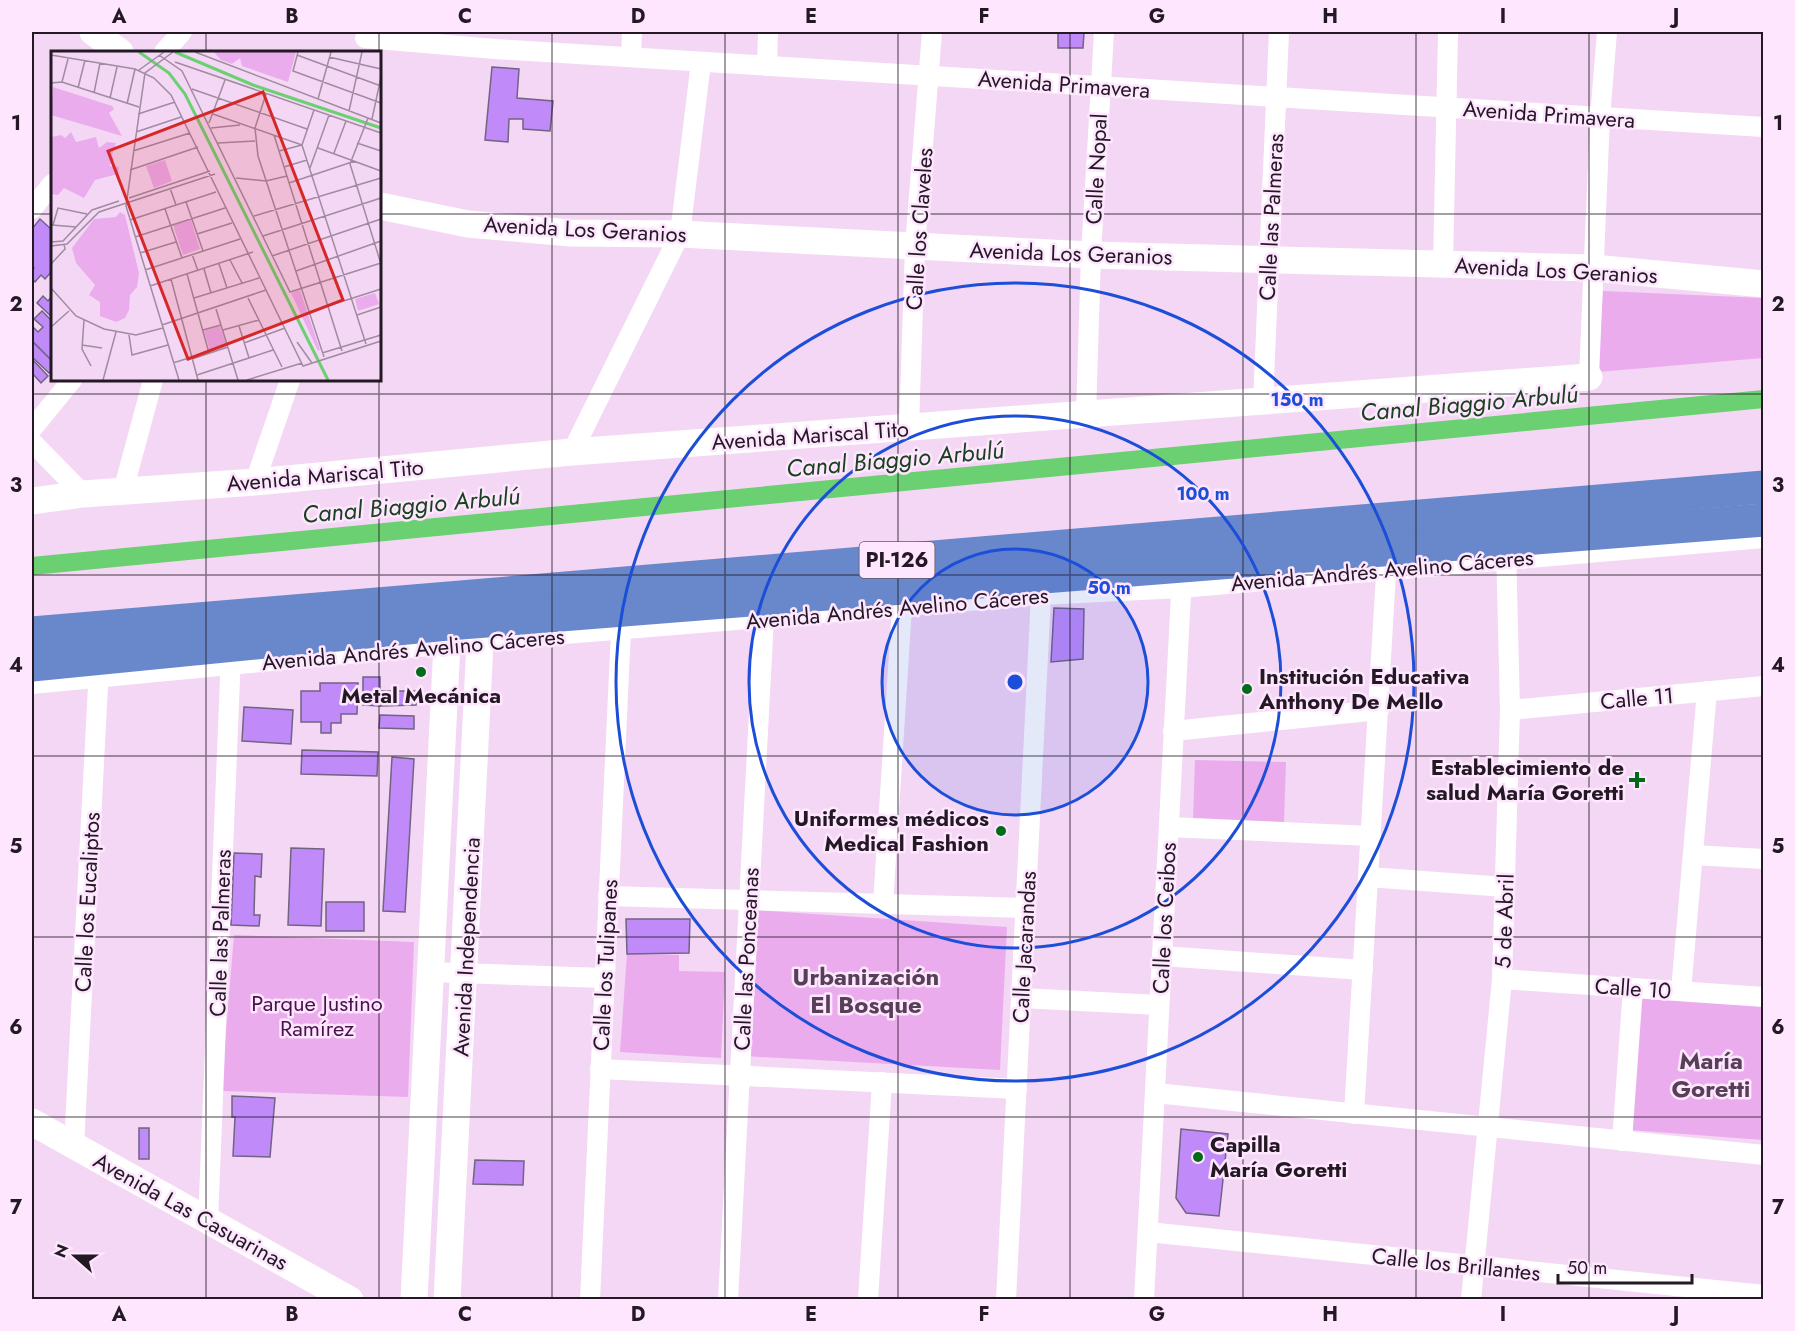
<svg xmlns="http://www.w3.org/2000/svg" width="1795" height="1331" font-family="Jost,sans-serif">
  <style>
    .green { fill: #ebacee }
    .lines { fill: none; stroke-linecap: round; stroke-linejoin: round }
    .canal { stroke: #6bd071; stroke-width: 18 }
    .building { fill: #c08bf9; stroke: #716382; stroke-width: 1.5 }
    .street { stroke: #fff; stroke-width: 20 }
    .secondary { stroke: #fff; stroke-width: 27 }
    .highway { stroke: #6988cb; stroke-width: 33 }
    .grid { fill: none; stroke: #231823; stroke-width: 1.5; stroke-opacity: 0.55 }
    .ring { fill: none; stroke: #1d4ed8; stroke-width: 3 }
    .poi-dot { fill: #016b1a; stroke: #fde6fe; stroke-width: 2 }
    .labels { text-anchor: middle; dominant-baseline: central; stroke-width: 5; stroke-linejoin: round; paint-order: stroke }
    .shield { fill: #fde6fe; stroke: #645665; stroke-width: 1.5 }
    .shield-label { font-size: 21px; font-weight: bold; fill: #231823 }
    .street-label { font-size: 22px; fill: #231823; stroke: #fde6fe }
    .poi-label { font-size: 22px; font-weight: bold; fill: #231823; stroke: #fde6fe; text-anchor: start }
    .park-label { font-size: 22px; fill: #49114d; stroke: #fde6fe }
    .water-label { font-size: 24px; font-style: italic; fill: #19411d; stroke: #fde6fe }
    .neighbourhood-label { font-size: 24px; font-weight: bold; fill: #573f58; stroke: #fde6fe }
    .inset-river { fill: none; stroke: #6bd071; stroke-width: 3 }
    .inset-road { fill: none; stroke: #a08ba0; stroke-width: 1.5 }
    .view { fill: #d62828; fill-opacity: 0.15; stroke: #d62828; stroke-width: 3 }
    .inset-edge { fill: none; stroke: #231823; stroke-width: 3 }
    .centre { fill: #1d4ed8; stroke: #fde6fe; stroke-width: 3 }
    .ring-label { font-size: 18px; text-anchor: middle; font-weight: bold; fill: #1d4ed8; stroke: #fde6fe; stroke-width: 5; stroke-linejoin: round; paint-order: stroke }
    .neatline { fill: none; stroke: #231823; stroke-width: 2 }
    .grid-label { font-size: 20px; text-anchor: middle; font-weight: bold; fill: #231823 }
  </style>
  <rect width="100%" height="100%" fill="#f4d7f4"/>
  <g class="green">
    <polygon points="1603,291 1763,298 1763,358 1598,372"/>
    <polygon points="1195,760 1286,762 1284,822 1193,820"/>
    <polygon points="755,910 1007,927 1000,1070 743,1056"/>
    <polygon points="234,935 414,942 408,1097 221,1091"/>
    <polygon points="627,954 679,955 679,971 725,972 721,1058 620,1052"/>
    <polygon points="1641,994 1763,1003 1763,1140 1630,1130"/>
  </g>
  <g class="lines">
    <polyline class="canal" points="32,566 1764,399"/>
  </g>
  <g class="building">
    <polygon points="1058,32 1084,32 1083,48 1058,48"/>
    <polygon points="492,67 519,69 517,98 553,101 550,131 523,129 523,119 509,119 508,142 485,140"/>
    <polygon points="40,219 52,230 52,271 45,279 41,275 35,282 32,279 32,272 34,268 32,266 32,229"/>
    <polygon points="43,296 48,301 52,296 52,317 37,303"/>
    <polygon points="42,311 52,321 52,361 32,341 32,326 38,332 43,327 34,319"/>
    <polygon points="32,341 52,361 52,370 49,373 32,357"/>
    <polygon points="32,359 48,376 41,383 32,373"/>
    <polygon points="1054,608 1084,609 1083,659 1051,662"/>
    <polygon points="363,677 380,677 380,706 363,705"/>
    <polygon points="320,683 358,683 357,714 341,714 341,723 331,723 331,733 321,733 321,722 301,722 301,691 320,691"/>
    <polygon points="380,691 416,691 416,705 380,706"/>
    <polygon points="244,707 293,710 291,744 242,741"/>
    <polygon points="380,715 414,716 414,729 379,728"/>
    <polygon points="302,750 378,752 377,776 301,774"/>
    <polygon points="392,757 414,759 405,912 383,911"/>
    <polygon points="291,848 324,849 321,926 288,925"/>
    <polygon points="234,853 262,854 261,877 255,876 254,915 260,915 259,926 231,925"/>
    <rect x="326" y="902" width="38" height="29"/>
    <polygon points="626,919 690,919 689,953 627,954"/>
    <polygon points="232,1096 275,1098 270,1157 233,1156 235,1117 232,1117"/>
    <rect x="139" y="1128" width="10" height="31"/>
    <polygon points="1181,1129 1228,1134 1219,1216 1186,1213 1176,1198"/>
    <polygon points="475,1160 524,1161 523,1185 473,1184"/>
  </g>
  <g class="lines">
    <g class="street">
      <polyline points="365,38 495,49 1764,127"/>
      <polyline points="164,52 182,32"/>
      <polyline points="631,57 632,32"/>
      <polyline points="767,66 768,32"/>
      <polyline points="32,209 52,184"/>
      <polyline points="1443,264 1448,32"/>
      <polyline points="1589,377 1600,117 1607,32"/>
      <polyline points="1263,402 1279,32"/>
      <polyline points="1086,415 1091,255 1104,32"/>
      <polyline points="909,428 915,246 932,32"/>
      <polyline points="32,429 72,380"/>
      <polyline points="32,442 83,494"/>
      <polyline points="572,452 680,234 701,62"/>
      <polyline points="255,482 290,380"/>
      <polyline points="123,491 153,380"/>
      <polyline points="32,684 481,641 1041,595 1181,588 1764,538"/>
      <polyline points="1510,710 1764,686"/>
      <polyline points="1173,731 1379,710"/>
      <polyline points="1169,827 1371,836"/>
      <polyline points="1693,855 1764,859"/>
      <polyline points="1368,877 1505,887"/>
      <polyline points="608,896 1025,908"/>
      <polyline points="883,904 902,607"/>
      <polyline points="1162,956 1363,970"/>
      <polyline points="429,972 604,978"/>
      <polyline points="1502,979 1764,997"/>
      <polyline points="1681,991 1707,691"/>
      <polyline points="1021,998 1159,1005"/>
      <polyline points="600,1069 1017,1089"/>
      <polyline points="1155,1093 1764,1155"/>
      <polyline points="1354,1114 1387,557"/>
      <polyline points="1622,1141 1633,988"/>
      <polyline points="74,1146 99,667"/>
      <polyline points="208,1221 231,654"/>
      <polyline points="1148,1232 1764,1295"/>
      <polyline points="590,1300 621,630"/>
      <polyline points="728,1300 764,618"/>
      <polyline points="868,1300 882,1082"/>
      <polyline points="1006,1300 1041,595"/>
      <polyline points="1144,1300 1182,575"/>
      <polyline points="1471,1300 1502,979 1510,710 1506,546"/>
    </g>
    <g class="secondary">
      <polyline points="93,32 120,52"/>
      <polyline points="380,206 468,224 570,233 680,234 1091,255 1593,268 1764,284"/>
      <polyline points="32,501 83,494 255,482 572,452 1589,377"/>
      <polyline points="32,1122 350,1300"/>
      <polyline points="414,1300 449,604"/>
      <polyline points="447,1300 482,603"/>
    </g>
    <g class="highway">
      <polyline points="32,633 1764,487"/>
      <polyline points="32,665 448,624 1764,520"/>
    </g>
  </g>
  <path class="grid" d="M206,32V52M379,32V52M552,32V1300M725,32V1300M898,32V1300M1070,32V1300M1243,32V1300M1416,32V1300M1589,32V1300M32,214H52M380,214H1764M206,380V1300M379,380V1300M32,394H1764M32,575H1764M32,756H1764M32,937H1764M32,1117H1764"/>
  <circle cx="1015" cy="682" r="133" fill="#1d4ed8" fill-opacity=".12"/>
  <g class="ring">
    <circle cx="1015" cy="682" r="133"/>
    <circle cx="1015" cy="682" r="266"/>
    <circle cx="1015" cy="682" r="399"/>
  </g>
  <g class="poi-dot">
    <circle cx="421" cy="672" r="6"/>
    <circle cx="1247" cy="689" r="6"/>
    <path d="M1634 771h6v6h6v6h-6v6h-6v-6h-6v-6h6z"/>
    <circle cx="1001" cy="831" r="6"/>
    <circle cx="1198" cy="1157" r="6"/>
  </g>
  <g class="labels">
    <rect class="shield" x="859.5" y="542" width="75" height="36" rx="4.5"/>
    <g class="shield-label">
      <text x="897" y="560">PI-126</text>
    </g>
    <g class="street-label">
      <text transform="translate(1064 84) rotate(4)">Avenida Primavera</text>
      <text transform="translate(1549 114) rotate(4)">Avenida Primavera</text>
      <text transform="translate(1096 169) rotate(-87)">Calle Nopal</text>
      <text transform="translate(1271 217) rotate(-87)">Calle las Palmeras</text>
      <text transform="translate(585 229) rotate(3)">Avenida Los Geranios</text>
      <text transform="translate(919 229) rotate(-86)">Calle los Claveles</text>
      <text transform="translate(1071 253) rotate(2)">Avenida Los Geranios</text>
      <text transform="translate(1556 270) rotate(3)">Avenida Los Geranios</text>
      <text transform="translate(810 435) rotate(-4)">Avenida Mariscal Tito</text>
      <text transform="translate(325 475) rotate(-5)">Avenida Mariscal Tito</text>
      <text transform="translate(1382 570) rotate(-5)">Avenida Andrés Avelino Cáceres</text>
      <text transform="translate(897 608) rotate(-5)">Avenida Andrés Avelino Cáceres</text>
      <text transform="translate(413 649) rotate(-5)">Avenida Andrés Avelino Cáceres</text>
      <text transform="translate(1637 698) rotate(-5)">Calle 11</text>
      <text transform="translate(87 902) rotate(-87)">Calle los Eucaliptos</text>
      <text transform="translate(1164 918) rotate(-87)">Calle los Ceibos</text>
      <text transform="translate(1504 921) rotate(-88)">5 de Abril</text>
      <text transform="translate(220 933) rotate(-88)">Calle las Palmeras</text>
      <text transform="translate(466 947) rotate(-87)">Avenida Independencia</text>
      <text transform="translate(1024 947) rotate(-87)">Calle Jacarandas</text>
      <text transform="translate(746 959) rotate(-87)">Calle las Ponceanas</text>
      <text transform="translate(605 965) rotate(-87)">Calle los Tulipanes</text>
      <text transform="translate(1633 988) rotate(4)">Calle 10</text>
      <text transform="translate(191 1211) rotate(29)">Avenida Las Casuarinas</text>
      <text transform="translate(1456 1264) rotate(6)">Calle los Brillantes</text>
    </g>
    <g class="poi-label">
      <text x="1259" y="676">Institución Educativa<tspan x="1259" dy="25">Anthony De Mello</tspan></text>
      <text x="421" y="695" text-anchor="middle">Metal Mecánica</text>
      <text x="1624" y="767" text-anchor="end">Establecimiento de<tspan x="1624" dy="25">salud María Goretti</tspan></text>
      <text x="989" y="818" text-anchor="end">Uniformes médicos<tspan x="989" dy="25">Medical Fashion</tspan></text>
      <text x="1210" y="1144">Capilla<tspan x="1210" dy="25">María Goretti</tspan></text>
    </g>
    <g class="park-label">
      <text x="317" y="1003">Parque Justino<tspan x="317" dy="25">Ramírez</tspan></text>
    </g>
    <g class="water-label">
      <text transform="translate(1469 403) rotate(-5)">Canal Biaggio Arbulú</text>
      <text transform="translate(895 459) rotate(-5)">Canal Biaggio Arbulú</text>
      <text transform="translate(411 505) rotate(-5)">Canal Biaggio Arbulú</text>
    </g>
    <g class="neighbourhood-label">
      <text x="866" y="976">Urbanización<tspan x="866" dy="28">El Bosque</tspan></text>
      <text x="1711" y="1060">María<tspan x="1711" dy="28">Goretti</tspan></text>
    </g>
  </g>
  <g transform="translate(51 51)">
    <rect width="330" height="330" fill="#f4d7f4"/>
    <path d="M163,1H245L237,31L191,15L189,7L181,13L170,9ZM2,36L61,55L63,58L58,62L71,85L0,64ZM20,81L25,91L45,86L48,97L56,91L65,92L61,104L63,109L58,115L68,116L67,123L44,129L33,147L13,137L7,144L1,143L0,86L10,84L14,87ZM114,109L121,130L103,137L95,115ZM69,161L74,164L88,222L86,236L79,244L78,259L74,267L65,271L49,265V251L38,244L44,234L25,212L21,197L43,168L65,166ZM140,169L149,198L132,204L122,174ZM249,239L269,299L267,300L240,242ZM324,242L328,253L307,260L304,248ZM169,275L176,296L159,300L153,280Z" fill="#ebacee"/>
    <path class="inset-river" d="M88,1L118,22L134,43L277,329M124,1L202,34L330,77"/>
    <path class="inset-road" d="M122,1L94,22L75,155L128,329M144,1L330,72M247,1L242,20L330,52M0,4L84,18L103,27L120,44L252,315L330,290M108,4L131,20L239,241L330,212M246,4L330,35M278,6L330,18M124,11L330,82M88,19L113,1M11,31L17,8M0,32L11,31L88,56M27,37L34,9M141,38L256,78M43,42L49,12M215,43L204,77L207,105L273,306M59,47L66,16M267,48L280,1M76,53L84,18M263,59L251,94L315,293M298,60L311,1M87,63L124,51M162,63L251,94M317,67L299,113L330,213M321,68L330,26M158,72L174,29M160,77L189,74M85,81L130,66M223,84L291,300M167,92L204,90M306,92L330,100M267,97L330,120M82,100L139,82M228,100L251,94M283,102L295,70M233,116L256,109M259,117L278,64M79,119L147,96M185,127L215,130L236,125M238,132L304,110M119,137L125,154M78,147L159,120M135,151L152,200M114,158L131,207M203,165L330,127M79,169L165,141M1,174L25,176M2,174L7,157L36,163M146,183L181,172M212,185L330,147M84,186L174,157M0,191L12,190L41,159L68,150M0,195L16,193L48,161L164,123M89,202L125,191M141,203L147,220M221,205L330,168M179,209L191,232M0,213L14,198L13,193M168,213L176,237M153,218L160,242M94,219L189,188M245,220L330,190M136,223L158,302M120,228L147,329M99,235L202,201M0,237L25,265L53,278L85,284L112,277M143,247L208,227M197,247L231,316M165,258L187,329M258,261L330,238M306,264L330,256M33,269L31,298L40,315M111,274L215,239M188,275L198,307M0,276L18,260M152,279L170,274M172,279L208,269M78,284L81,304L117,294M246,291L261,312M193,292L234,277M31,294L51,297M271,302L330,284M141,308L177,296M122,312L141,306M146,324L222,299M52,329L65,281M196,329L251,312"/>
    <path class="view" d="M212,41L292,249L137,308L57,100Z"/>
    <rect width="330" height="330" class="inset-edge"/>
  </g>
  <circle cx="1015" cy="682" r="9" class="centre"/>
  <g class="ring-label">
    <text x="1297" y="406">150 m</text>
    <text x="1203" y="500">100 m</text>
    <text x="1109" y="594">50 m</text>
  </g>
  <rect width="1795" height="1331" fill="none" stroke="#fde6fe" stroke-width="66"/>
  <g transform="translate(75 1256) rotate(291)" stroke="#fde6fe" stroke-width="4.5" paint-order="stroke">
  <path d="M0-4.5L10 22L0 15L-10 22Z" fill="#231823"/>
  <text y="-9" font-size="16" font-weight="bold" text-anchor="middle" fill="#231823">N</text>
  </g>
  <path d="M1558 1274v9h134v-9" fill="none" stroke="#231823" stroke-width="3"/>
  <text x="1567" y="1274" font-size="18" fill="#231823" stroke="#fde6fe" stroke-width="4.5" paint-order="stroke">50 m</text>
  <rect x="33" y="33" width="1729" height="1265" class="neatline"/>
  <g class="grid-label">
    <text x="119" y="23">A</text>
    <text x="292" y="23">B</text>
    <text x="465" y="23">C</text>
    <text x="638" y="23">D</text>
    <text x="811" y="23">E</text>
    <text x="984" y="23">F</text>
    <text x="1157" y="23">G</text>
    <text x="1330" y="23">H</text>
    <text x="1503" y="23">I</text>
    <text x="1676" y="23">J</text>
    <text x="16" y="130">1</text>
    <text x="1778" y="130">1</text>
    <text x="16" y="311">2</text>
    <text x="1778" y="311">2</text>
    <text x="16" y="492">3</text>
    <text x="1778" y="492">3</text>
    <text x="16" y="672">4</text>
    <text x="1778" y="672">4</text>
    <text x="16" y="853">5</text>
    <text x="1778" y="853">5</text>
    <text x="16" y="1034">6</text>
    <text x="1778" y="1034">6</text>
    <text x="16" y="1214">7</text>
    <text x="1778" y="1214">7</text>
    <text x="119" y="1321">A</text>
    <text x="292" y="1321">B</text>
    <text x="465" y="1321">C</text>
    <text x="638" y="1321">D</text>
    <text x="811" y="1321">E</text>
    <text x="984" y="1321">F</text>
    <text x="1157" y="1321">G</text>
    <text x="1330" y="1321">H</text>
    <text x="1503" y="1321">I</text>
    <text x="1676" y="1321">J</text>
  </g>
</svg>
